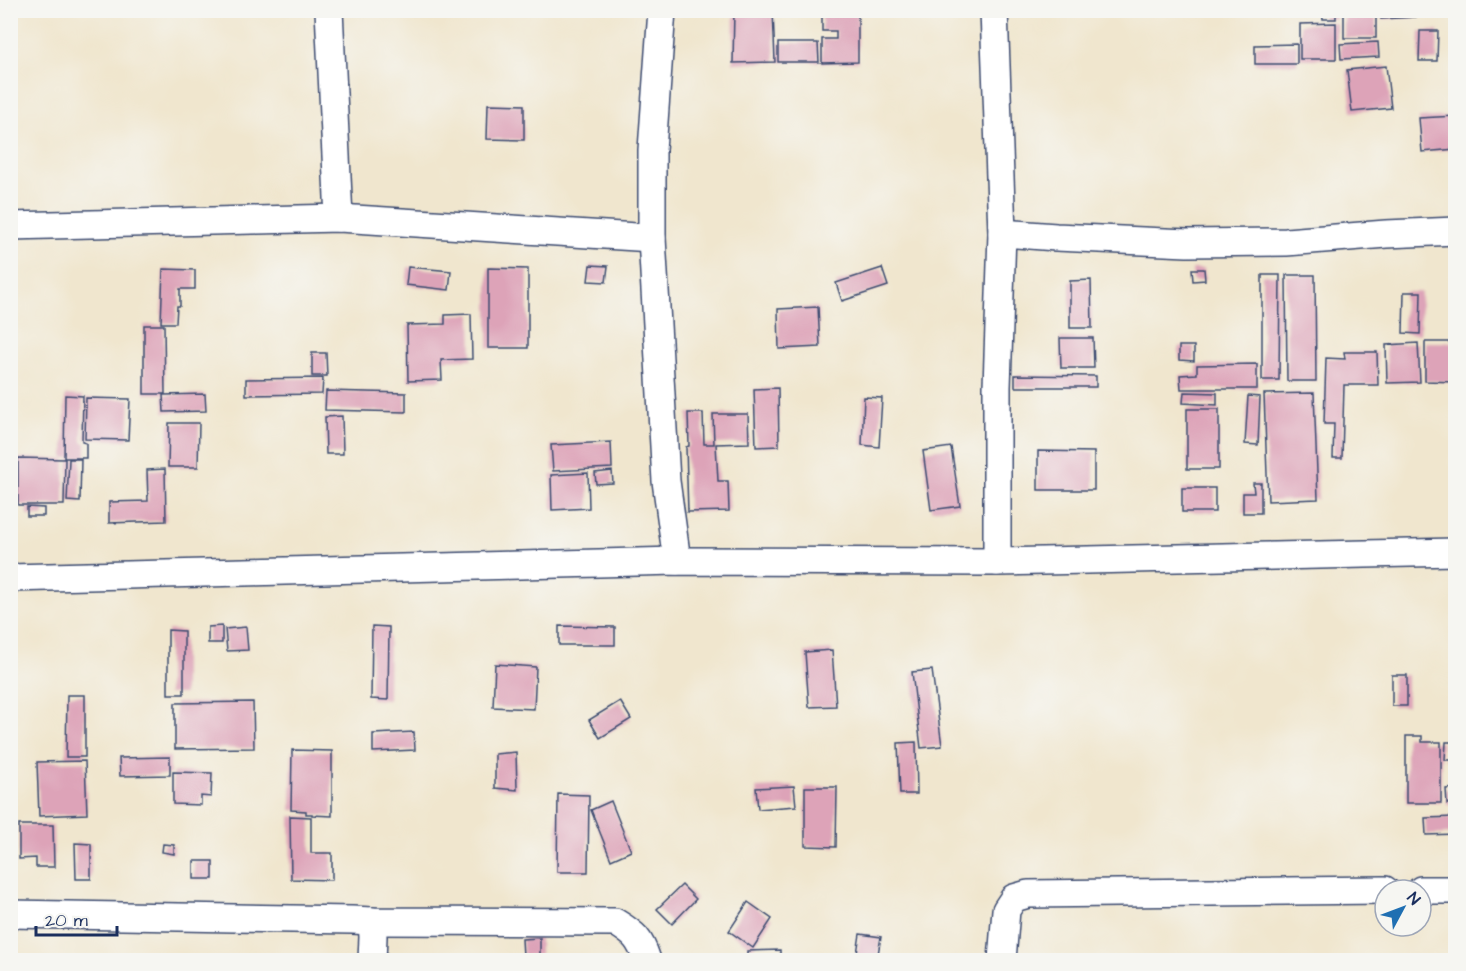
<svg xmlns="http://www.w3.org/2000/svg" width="1466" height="971" font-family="'Architects Daughter',sans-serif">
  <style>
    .building { fill: #dda3b8 }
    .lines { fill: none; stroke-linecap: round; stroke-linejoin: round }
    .minor-casing { stroke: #3b4a6f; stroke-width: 30 }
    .minor { stroke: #fff; stroke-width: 27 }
  </style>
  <rect width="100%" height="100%" fill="#f6f6f2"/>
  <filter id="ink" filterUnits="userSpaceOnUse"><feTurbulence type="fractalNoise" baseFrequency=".0167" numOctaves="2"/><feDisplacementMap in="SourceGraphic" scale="12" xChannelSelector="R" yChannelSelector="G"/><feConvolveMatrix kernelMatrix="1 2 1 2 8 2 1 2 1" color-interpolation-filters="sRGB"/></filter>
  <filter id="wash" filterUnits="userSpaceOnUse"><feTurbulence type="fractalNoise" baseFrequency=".008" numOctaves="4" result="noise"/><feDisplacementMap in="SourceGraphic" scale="24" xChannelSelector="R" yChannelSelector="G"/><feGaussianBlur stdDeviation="1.35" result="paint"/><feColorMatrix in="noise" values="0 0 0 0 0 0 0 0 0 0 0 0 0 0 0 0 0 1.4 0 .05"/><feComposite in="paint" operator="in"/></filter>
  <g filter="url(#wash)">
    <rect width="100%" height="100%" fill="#f0e6ce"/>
    <g id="blocks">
      <g class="building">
        <polygon points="734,10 773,10 775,62 733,63"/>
        <polygon points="822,10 858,10 858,62 822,63 822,39 836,39 836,31 822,31"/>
        <polygon points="1322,10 1336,10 1336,19 1323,19"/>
        <rect x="1344" y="10" width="32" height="28"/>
        <polygon points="1381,10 1416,10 1416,17 1381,19"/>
        <polygon points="1336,23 1336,59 1300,59 1300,24"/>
        <polygon points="1420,31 1438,31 1437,61 1419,61"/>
        <polygon points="1378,42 1379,57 1341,59 1340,44"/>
        <polygon points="778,43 818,43 819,62 778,62"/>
        <polygon points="1297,44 1297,64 1255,64 1255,45"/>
        <polygon points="1386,66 1391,108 1352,112 1347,70"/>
        <polygon points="488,104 524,105 524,140 487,139"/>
        <polygon points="1456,116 1456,149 1422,152 1419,118"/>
        <polygon points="590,265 608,266 606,282 588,281"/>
        <polygon points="408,267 451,271 449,290 406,285"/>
        <polygon points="488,268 528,269 528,348 488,348"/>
        <polygon points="882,268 888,286 842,301 836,283"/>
        <polygon points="163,269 195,270 195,289 180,289 180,306 177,306 176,323 161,323"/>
        <polygon points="1192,269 1204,269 1205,280 1193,281"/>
        <polygon points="1262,275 1280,275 1279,380 1262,380"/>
        <polygon points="1286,275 1315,275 1316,381 1287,381"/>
        <polygon points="1091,280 1092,328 1070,328 1070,281"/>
        <polygon points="1404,292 1421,292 1420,334 1403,333"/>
        <polygon points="818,307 820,347 779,349 778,309"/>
        <polygon points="471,314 472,359 441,360 442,380 408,381 407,325 445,324 445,315"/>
        <polygon points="144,325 164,325 165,394 144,394"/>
        <polygon points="1060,338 1093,338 1094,368 1061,368"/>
        <polygon points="1425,342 1456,342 1456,382 1425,381"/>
        <polygon points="1418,343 1420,382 1387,383 1386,345"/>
        <polygon points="1179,346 1194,346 1194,361 1179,360"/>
        <polygon points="1344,352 1377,352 1378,385 1344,385 1342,458 1333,458 1334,424 1324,424 1326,358 1345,359"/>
        <polygon points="312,353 326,353 327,376 312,376"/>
        <polygon points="1257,364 1257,389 1181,389 1180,375 1197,374 1197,365"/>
        <polygon points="1015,375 1096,376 1096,387 1015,387"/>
        <polygon points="323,378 322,394 246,395 246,379"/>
        <polygon points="778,388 779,446 756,447 754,389"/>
        <polygon points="326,391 406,393 406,412 325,410"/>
        <polygon points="1184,392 1217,393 1217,405 1183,403"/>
        <polygon points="1314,393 1318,499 1268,501 1264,394"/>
        <polygon points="205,394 206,411 164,412 163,395"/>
        <polygon points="65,395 83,396 82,442 86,443 86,458 64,458"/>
        <polygon points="1248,396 1260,397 1258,445 1245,444"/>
        <polygon points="864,397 882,398 879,447 862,445"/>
        <polygon points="86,398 130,399 128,440 85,439"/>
        <rect x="1187" y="409" width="32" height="60"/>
        <polygon points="688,413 703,413 704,444 714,444 713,414 748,414 749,443 716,444 718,481 728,481 729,511 688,512 686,447 689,446"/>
        <polygon points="342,416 343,454 326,454 325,417"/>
        <polygon points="169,423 199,423 198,467 168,467"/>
        <polygon points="611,442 612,468 553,471 551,445"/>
        <polygon points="951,447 960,506 931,510 923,451"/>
        <polygon points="1038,451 1094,452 1094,490 1038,490"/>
        <polygon points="18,458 65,459 64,505 18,505"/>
        <polygon points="69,459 81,459 80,502 67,501"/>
        <polygon points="165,469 166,521 109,523 109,502 148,501 147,470"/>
        <polygon points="612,471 613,483 596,484 595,473"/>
        <polygon points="588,473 589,508 552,510 551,475"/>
        <polygon points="1253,483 1261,483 1261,513 1243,513 1243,493 1254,493"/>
        <rect x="1182" y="488" width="33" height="24"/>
        <polygon points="27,507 44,508 44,516 27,516"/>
        <polygon points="222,626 222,643 208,643 208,627"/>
        <polygon points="372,626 389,627 388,700 371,699"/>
        <polygon points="559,626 615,627 615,645 559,645"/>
        <polygon points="246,627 248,650 227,651 225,629"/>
        <polygon points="168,630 184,631 184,694 168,694"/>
        <polygon points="832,650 836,706 809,707 805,652"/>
        <polygon points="495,664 536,667 534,709 493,707"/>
        <polygon points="932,670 942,746 921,748 912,672"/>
        <rect x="1392" y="675" width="15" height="31"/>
        <polygon points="67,695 85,695 85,757 66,757"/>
        <polygon points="620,701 631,719 600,738 589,720"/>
        <polygon points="253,702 254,748 175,749 175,703"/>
        <polygon points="414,732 415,750 373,752 373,734"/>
        <polygon points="1406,736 1422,736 1422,742 1441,742 1441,803 1406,803"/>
        <polygon points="916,742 917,794 900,794 898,743"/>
        <polygon points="1446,742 1456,742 1456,760 1445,760"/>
        <polygon points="292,750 332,751 332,816 312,815 312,814 306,814 306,811 291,810"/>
        <polygon points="516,752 517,790 495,788 495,754"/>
        <polygon points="170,757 170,775 120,776 119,758"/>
        <polygon points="85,761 87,814 39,816 37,762"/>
        <polygon points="173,772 212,773 211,797 201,796 201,805 173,804"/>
        <polygon points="794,786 796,806 758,809 756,788"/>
        <polygon points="805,787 837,787 836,847 805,846"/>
        <polygon points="1456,788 1456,804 1447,804 1446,789"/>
        <polygon points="558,794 589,795 588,872 557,872"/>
        <polygon points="611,801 631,851 611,860 591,810"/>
        <polygon points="290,816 311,817 311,853 332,853 332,880 291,879"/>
        <polygon points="1456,817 1456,834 1426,835 1425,818"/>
        <polygon points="19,825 53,825 54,867 36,867 36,858 19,859"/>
        <polygon points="75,843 91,844 91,879 76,879"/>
        <polygon points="163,844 174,845 174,854 162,852"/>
        <rect x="194" y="861" width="19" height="18"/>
        <polygon points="682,885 696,899 672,924 657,909"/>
        <polygon points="748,902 772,919 753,948 729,931"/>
        <polygon points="860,934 881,937 877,960 856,960"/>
        <polygon points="540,938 540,955 523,956 522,939"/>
        <polygon points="780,950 780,960 747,960 747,951"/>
      </g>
    </g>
  </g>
  <g filter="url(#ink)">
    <use href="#blocks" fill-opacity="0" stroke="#3b4a6f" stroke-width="1.5"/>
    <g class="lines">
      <g class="minor-casing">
        <g id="minor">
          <polyline points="329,10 339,218"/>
          <polyline points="662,10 652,150 652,238 666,481 677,561"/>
          <polyline points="994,10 1002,233 997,387 997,562"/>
          <polyline points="10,226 339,218 652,238"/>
          <polyline points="1002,233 1056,237 1187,243 1286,242 1386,234 1456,231"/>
          <polyline points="10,578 677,561 997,562 1456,552"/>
          <polyline points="1421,890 1456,890"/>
          <path d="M10,914L352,920L372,921L615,922C635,934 640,939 647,960"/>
          <polyline points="372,921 373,937 372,960"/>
          <polyline points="1002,960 1006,910 1014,898 1028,894 1385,890"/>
        </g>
      </g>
      <use href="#minor" class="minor"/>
    </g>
  </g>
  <rect width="1466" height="971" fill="none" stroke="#f6f6f2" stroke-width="36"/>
  <g transform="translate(1403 908) rotate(49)"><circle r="28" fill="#f6f6f2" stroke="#9ea6b7" stroke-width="1.5"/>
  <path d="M0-4.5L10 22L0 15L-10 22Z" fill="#1f6fb2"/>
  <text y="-9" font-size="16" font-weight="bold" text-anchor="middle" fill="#1b2f5e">N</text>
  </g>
  <path d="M36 926v9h81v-9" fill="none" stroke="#1b2f5e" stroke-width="3"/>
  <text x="45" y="926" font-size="18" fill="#1b2f5e" stroke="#f6f6f2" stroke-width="4.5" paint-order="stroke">20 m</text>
</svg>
